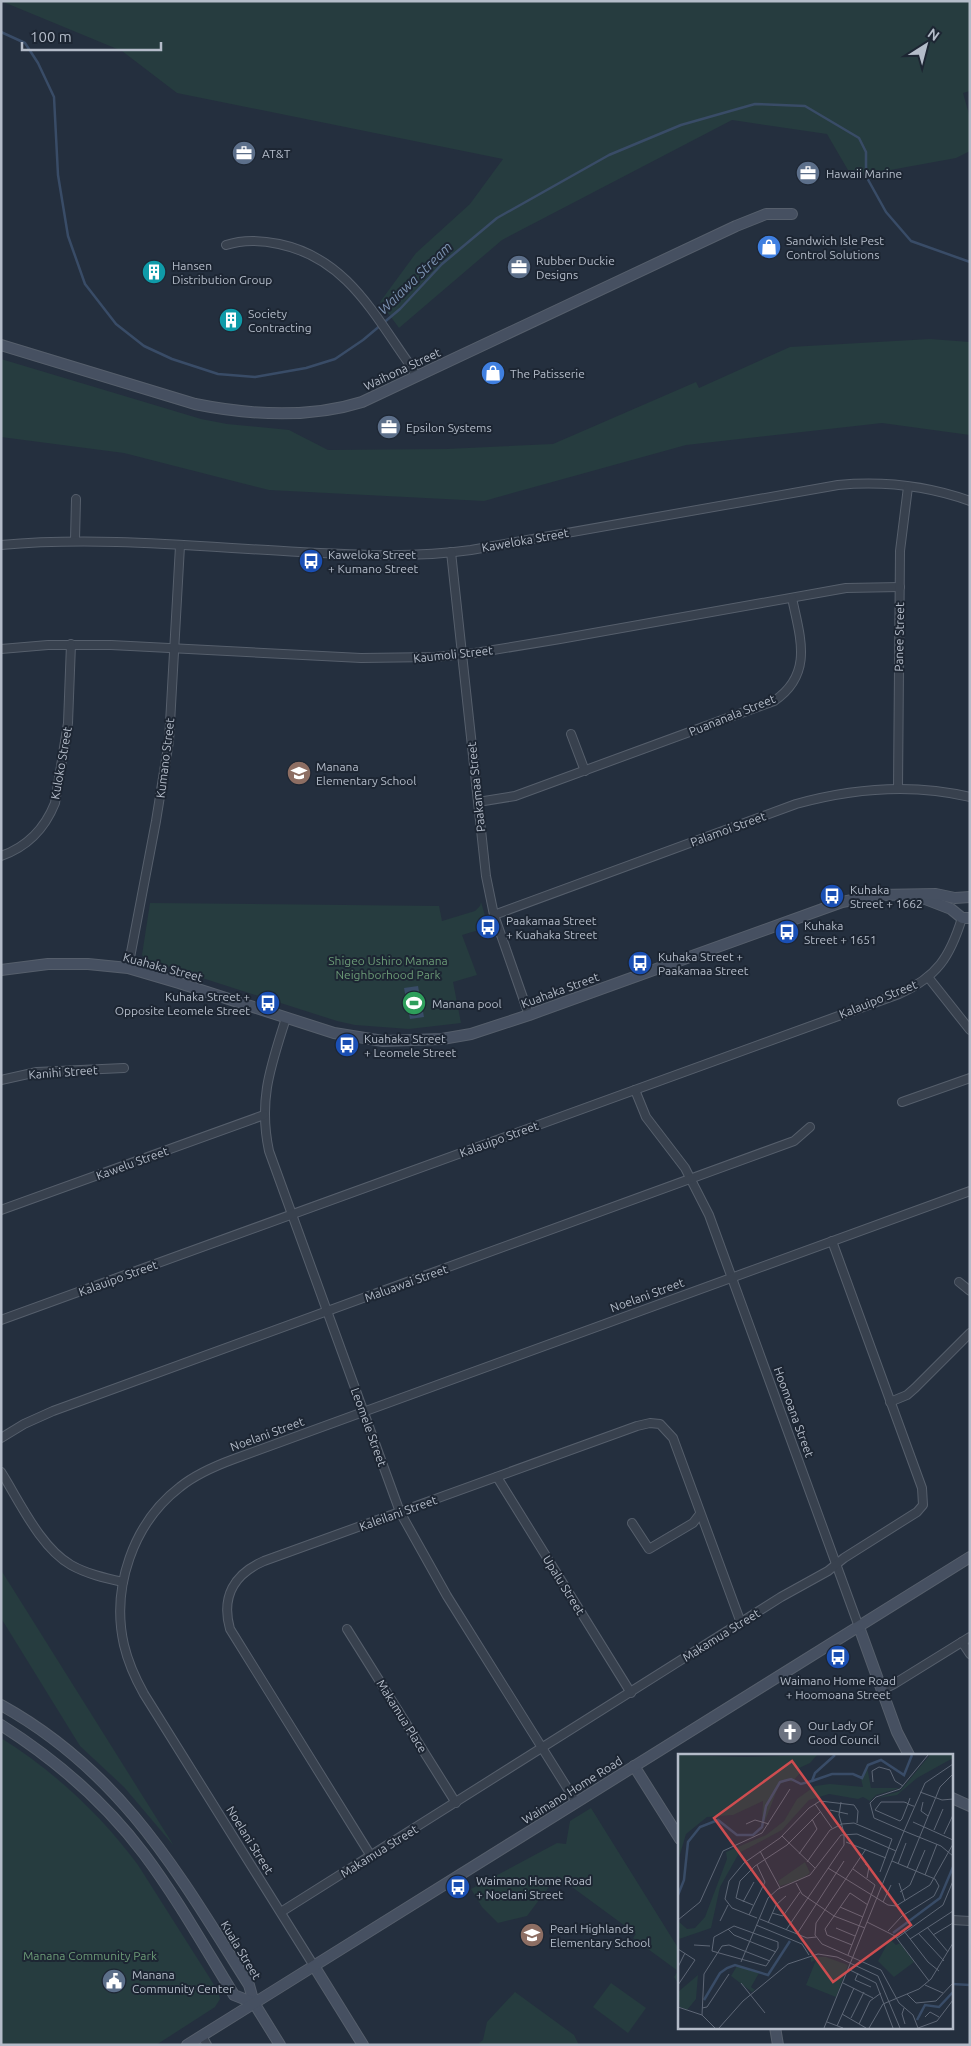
<svg xmlns="http://www.w3.org/2000/svg" width="971" height="2046" font-family="Ubuntu,sans-serif">
  <style>
    .green { fill: #263c3f }
    .water { fill: #394c67 }
    .lines { fill: none; stroke-linecap: round; stroke-linejoin: round }
    .stream { stroke: #394c67; stroke-width: 2.5 }
    .street-casing { stroke: #565f6c; stroke-width: 10 }
    .secondary-casing { stroke: #565f6c; stroke-width: 12 }
    .street { stroke: #38414e; stroke-width: 8 }
    .secondary { stroke: #465061; stroke-width: 10 }
    .labels { text-anchor: middle; dominant-baseline: central; stroke-width: 4; stroke-linejoin: round; paint-order: stroke }
    .poi-label { font-size: 12px; fill: #b4bcc9; stroke: #1d2633; text-anchor: start }
    .street-label { font-size: 12px; fill: #b4bcc9; stroke: #1d2633 }
    .park-label { font-size: 12px; fill: #6b9a76; stroke: #1d2633 }
    .water-label { font-size: 14px; font-style: italic; fill: #7c92b1; stroke: #1d2633 }
    .inset-river { fill: none; stroke: #394c67; stroke-width: 2.5 }
    .inset-road { fill: none; stroke: #5e6776; stroke-width: 1 }
    .view { fill: #ce4d50; fill-opacity: 0.15; stroke: #ce4d50; stroke-width: 2.5 }
    .inset-edge { fill: none; stroke: #b4bcc9; stroke-width: 2.5 }
  </style>
  <rect width="100%" height="100%" fill="#242f3e"/>
  <g class="green">
    <polygon points="1,1 970,1 970,91 963,93 970,118 970,151 956,158 852,177 827,134 732,120 502,240 399,328 380,302 416,253 470,204 503,159 177,93 122,51"/>
    <polygon points="930,339 970,342 970,435 882,423 686,445 484,501 269,490 124,453 1,437 1,359 201,419 227,424 289,430 328,450 447,449 553,444 696,382 699,388 790,347"/>
    <polygon points="481,902 490,933 482,929 462,935 477,975 453,982 461,1023 409,1029 355,1025 337,1021 146,960 142,955 150,903 439,906 442,921 475,911 480,906"/>
    <polygon points="1,1570 174,1846 124,1787 80,1746 1,1618"/>
    <path d="M1,1738C55,1772 100,1814 138,1865L218,1991L220,1999L215,2007L156,2045H1Z"/>
    <polygon points="591,1808 680,1951 680,1986 674,1977 678,1971 633,1938 636,1934 557,1876 527,1916 498,1923 482,1907 471,1889 557,1843 566,1844 570,1821"/>
    <polygon points="611,1983 646,2008 628,2033 593,2007"/>
    <polygon points="515,1992 574,2035 579,2045 480,2045 479,2043 483,2040 487,2022"/>
  </g>
  <polygon class="water" points="418,986 424,1017 410,1019 404,988"/>
  <g class="lines">
    <g class="stream">
      <polyline points="1,32 25,43 38,63 54,97 58,175 68,236 85,284 116,324 144,346 172,359 218,374 255,377 306,368 335,359 363,340 400,309 442,264 497,218 609,155 681,125 755,104 805,106 859,138 866,152 866,176 886,212 911,241 970,262"/>
      <polyline points="952,1984 970,1985"/>
    </g>
    <g class="street-casing">
      <g id="street">
        <path d="M226,245C244,239 261,240 279,244C346,258 373,313 410,365L416,376"/>
        <polyline points="75,540 76,499"/>
        <path d="M1,545C101,536 201,547 300,552C357,555 414,558 471,550L838,485C881,481 928,486 970,501"/>
        <polyline points="451,552 486,876 494,915 529,1015"/>
        <polyline points="1,649 48,645 111,645 361,658 435,657 475,653 560,639 846,588 900,587"/>
        <polyline points="571,734 585,771"/>
        <polyline points="898,788 900,551 908,487"/>
        <path d="M478,802L515,796L774,701C814,674 800,637 792,598"/>
        <path d="M1,856C27,847 45,828 55,803L68,723L71,644"/>
        <path d="M494,915L796,804C854,788 911,783 970,797"/>
        <polyline points="128,968 156,821 169,741 180,546"/>
        <polyline points="928,977 970,1030"/>
        <path d="M286,1018C271,1066 258,1099 269,1151L400,1512L447,1596L576,1802"/>
        <polyline points="1,1080 37,1072 124,1068"/>
        <polyline points="635,1090 646,1117 685,1168 709,1215 859,1627"/>
        <polyline points="902,1102 970,1078"/>
        <polyline points="1,1210 264,1115"/>
        <polyline points="959,1282 970,1291"/>
        <path d="M1,1320L899,994C937,977 950,957 962,918"/>
        <polyline points="890,1402 907,1395 915,1388 970,1333"/>
        <polyline points="1,1438 24,1424 53,1411 794,1141 810,1127"/>
        <path d="M1,1472C20,1502 40,1547 71,1565C87,1574 105,1578 123,1582"/>
        <polyline points="497,1477 631,1693"/>
        <polyline points="632,1523 649,1549 693,1523 700,1514"/>
        <polyline points="347,1629 456,1803"/>
        <polyline points="962,1642 970,1654"/>
        <polyline points="882,1690 894,1684 970,1637"/>
        <path d="M371,1856L230,1629C221,1597 234,1574 264,1561L637,1426L650,1423L660,1424L673,1438L741,1623"/>
        <polyline points="281,1912 781,1597 828,1571 844,1558 917,1512 923,1505 922,1488 832,1241"/>
        <polyline points="952,1920 970,1921"/>
        <path d="M314,1966L144,1694C135,1678 128,1662 124,1645C111,1588 133,1523 180,1487C196,1474 215,1466 234,1459L970,1191"/>
        <polyline points="202,2036 207,2045"/>
      </g>
    </g>
    <g class="secondary-casing">
      <g id="secondary">
        <path d="M1,345L195,404C250,415 308,419 362,402L736,226L766,214H792"/>
        <polyline points="920,897 951,909 962,918 970,918"/>
        <polyline points="1,970 48,964 88,964 128,968 179,983 334,1033 383,1041 442,1039 471,1034 529,1015 842,902 879,895 936,894 955,898 970,897"/>
        <polyline points="859,1627 897,1732 909,1755"/>
        <path d="M1,1705C122,1772 178,1873 249,1985L254,2003L280,2045"/>
        <path d="M1,1725C56,1760 105,1802 144,1854C177,1898 205,1948 234,1995L254,2003"/>
        <polyline points="634,1766 680,1839"/>
        <polyline points="952,1798 970,1806"/>
        <polyline points="314,1966 363,2045"/>
        <polyline points="775,2027 778,2045"/>
        <polyline points="187,2045 970,1557"/>
      </g>
    </g>
    <use href="#street" class="street"/>
    <use href="#secondary" class="secondary"/>
  </g>
  <defs>
    <g id="office-disc" transform="scale(1.25)"><circle r="9.5" fill="#5c6f8a" stroke="#1d2633"/><path d="M-6-3h4V-5.5h4V-3h4V5H-6ZM-1-4.5V-3h2v-1.5ZM-6 0V1H6V0Z" fill="#fff"/></g>
    <g id="shop-disc" transform="scale(1.25)"><circle r="9.5" fill="#3f7fe0" stroke="#1d2633"/><path d="M-5-2.5h2.3a2.7 3.5 0 0 1 5.4 0H5L5.5 6h-11ZM-1.5-2.5h3a1.5 2.3 0 0 0-3 0Z" fill="#fff"/></g>
    <g id="building-disc" transform="scale(1.25)"><circle r="9.5" fill="#0f9aa8" stroke="#1d2633"/><path d="M-4-6H4V6H1V3H-1V6H-4ZM-2.5-4.3h1.7v1.8h-1.7ZM.8-4.3h1.7v1.8H.8ZM-2.5-1h1.7V.8h-1.7ZM.8-1h1.7V.8H.8Z" fill="#fff"/></g>
    <g id="bus-disc" transform="scale(1.25)"><circle r="9.5" fill="#1a4fb4" stroke="#1d2633"/><path d="M-5-6H5V4H4V6H2V4H-2V6H-4V4H-5ZM-3.5-4V0h7V-4ZM-3.5 1.2v1.5H-2V1.2ZM2 1.2v1.5H3.5V1.2Z" fill="#fff"/></g>
    <g id="school-disc" transform="scale(1.25)"><circle r="9.5" fill="#8d6e63" stroke="#1d2633"/><path d="M0-5L7-2L0 1L-7-2ZM-4 1L0 2.5L4 1V4Q0 6-4 4Z" fill="#fff"/></g>
    <g id="stadium-disc" transform="scale(1.25)"><circle r="9.5" fill="#2e9e5b" stroke="#1d2633"/><path d="M0-5a6.5 5 0 1 0 0 10a6.5 5 0 1 0 0-10ZM-3.5-1.8h7v3.6h-7Z" fill="#fff"/></g>
    <g id="church-disc" transform="scale(1.25)"><circle r="9.5" fill="#6b7280" stroke="#1d2633"/><path d="M-1.2-6h2.4v3.5h3.3v2.4h-3.3V6h-2.4V-.1h-3.3v-2.4h3.3Z" fill="#fff"/></g>
    <g id="civic-disc" transform="scale(1.25)"><circle r="9.5" fill="#5c6f8a" stroke="#1d2633"/><path d="M-.6-6.5H3V-4.5H.6V-3L4-1V1h2V6H-6V1h2V-1L-.6-3ZM-1.2 2.5V6h2.4V2.5Z" fill="#fff"/></g>
  </defs>
  <g fill-rule="evenodd">
    <use href="#office-disc" x="244" y="153"/>
    <use href="#office-disc" x="808" y="173"/>
    <use href="#shop-disc" x="769" y="247"/>
    <use href="#office-disc" x="519" y="267"/>
    <use href="#building-disc" x="154" y="272"/>
    <use href="#building-disc" x="231" y="320"/>
    <use href="#shop-disc" x="493" y="373"/>
    <use href="#office-disc" x="389" y="427"/>
    <use href="#bus-disc" x="311" y="561"/>
    <use href="#school-disc" x="299" y="773"/>
    <use href="#bus-disc" x="832" y="896"/>
    <use href="#bus-disc" x="488" y="927"/>
    <use href="#bus-disc" x="787" y="932"/>
    <use href="#bus-disc" x="640" y="963"/>
    <use href="#bus-disc" x="268" y="1003"/>
    <use href="#stadium-disc" x="414" y="1003"/>
    <use href="#bus-disc" x="347" y="1045"/>
    <use href="#bus-disc" x="838" y="1657"/>
    <use href="#church-disc" x="790" y="1732"/>
    <use href="#bus-disc" x="458" y="1887"/>
    <use href="#school-disc" x="532" y="1935"/>
    <use href="#civic-disc" x="114" y="1981"/>
  </g>
  <g class="labels">
    <g class="poi-label">
      <text x="262" y="153">AT&amp;T</text>
      <text x="826" y="173">Hawaii Marine</text>
      <text x="786" y="240">Sandwich Isle Pest<tspan x="786" dy="14">Control Solutions</tspan></text>
      <text x="536" y="260">Rubber Duckie<tspan x="536" dy="14">Designs</tspan></text>
      <text x="172" y="265">Hansen<tspan x="172" dy="14">Distribution Group</tspan></text>
      <text x="248" y="313">Society<tspan x="248" dy="14">Contracting</tspan></text>
      <text x="510" y="373">The Patisserie</text>
      <text x="406" y="427">Epsilon Systems</text>
      <text x="328" y="554">Kaweloka Street<tspan x="328" dy="14">+ Kumano Street</tspan></text>
      <text x="316" y="766">Manana<tspan x="316" dy="14">Elementary School</tspan></text>
      <text x="850" y="889">Kuhaka<tspan x="850" dy="14">Street + 1662</tspan></text>
      <text x="506" y="920">Paakamaa Street<tspan x="506" dy="14">+ Kuahaka Street</tspan></text>
      <text x="804" y="925">Kuhaka<tspan x="804" dy="14">Street + 1651</tspan></text>
      <text x="658" y="956">Kuhaka Street +<tspan x="658" dy="14">Paakamaa Street</tspan></text>
      <text x="250" y="996" text-anchor="end">Kuhaka Street +<tspan x="250" dy="14">Opposite Leomele Street</tspan></text>
      <text x="432" y="1003">Manana pool</text>
      <text x="364" y="1038">Kuahaka Street<tspan x="364" dy="14">+ Leomele Street</tspan></text>
      <text x="838" y="1680" text-anchor="middle">Waimano Home Road<tspan x="838" dy="14">+ Hoomoana Street</tspan></text>
      <text x="808" y="1725">Our Lady Of<tspan x="808" dy="14">Good Council</tspan></text>
      <text x="476" y="1880">Waimano Home Road<tspan x="476" dy="14">+ Noelani Street</tspan></text>
      <text x="550" y="1928">Pearl Highlands<tspan x="550" dy="14">Elementary School</tspan></text>
      <text x="132" y="1974">Manana<tspan x="132" dy="14">Community Center</tspan></text>
    </g>
    <g class="street-label">
      <text transform="translate(402 369) rotate(-25)">Waihona Street</text>
      <text transform="translate(525 540) rotate(-10)">Kaweloka Street</text>
      <text transform="translate(899 637) rotate(-89)">Panee Street</text>
      <text transform="translate(453 654) rotate(-6)">Kaumoli Street</text>
      <text transform="translate(732 715) rotate(-22)">Puananala Street</text>
      <text transform="translate(165 758) rotate(-83)">Kumano Street</text>
      <text transform="translate(61 763) rotate(-80)">Kuloko Street</text>
      <text transform="translate(476 787) rotate(-96)">Paakamaa Street</text>
      <text transform="translate(728 829) rotate(-20)">Palamoi Street</text>
      <text transform="translate(163 967) rotate(15)">Kuahaka Street</text>
      <text transform="translate(560 990) rotate(-20)">Kuahaka Street</text>
      <text transform="translate(878 999) rotate(-22)">Kalauipo Street</text>
      <text transform="translate(63 1072) rotate(-4)">Kanihi Street</text>
      <text transform="translate(499 1139) rotate(-20)">Kalauipo Street</text>
      <text transform="translate(132 1163) rotate(-20)">Kawelu Street</text>
      <text transform="translate(118 1278) rotate(-20)">Kalauipo Street</text>
      <text transform="translate(406 1283) rotate(-20)">Maluawai Street</text>
      <text transform="translate(647 1295) rotate(-20)">Noelani Street</text>
      <text transform="translate(794 1412) rotate(70)">Hoomoana Street</text>
      <text transform="translate(369 1427) rotate(70)">Leomele Street</text>
      <text transform="translate(267 1434) rotate(-20)">Noelani Street</text>
      <text transform="translate(398 1513) rotate(-20)">Kaleilani Street</text>
      <text transform="translate(564 1585) rotate(58)">Upalu Street</text>
      <text transform="translate(721 1635) rotate(-32)">Makamua Street</text>
      <text transform="translate(402 1716) rotate(58)">Makamua Place</text>
      <text transform="translate(572 1790) rotate(-32)">Waimano Home Road</text>
      <text transform="translate(250 1840) rotate(58)">Noelani Street</text>
      <text transform="translate(379 1851) rotate(-32)">Makamua Street</text>
      <text transform="translate(241 1950) rotate(59)">Kuala Street</text>
    </g>
    <g class="park-label">
      <text x="388" y="960">Shigeo Ushiro Manana<tspan x="388" dy="14">Neighborhood Park</tspan></text>
      <text x="90" y="1955">Manana Community Park</text>
    </g>
    <g class="water-label">
      <text transform="translate(415 278) rotate(-44)">Waiawa Stream</text>
    </g>
  </g>
  <g transform="translate(678 1754)">
    <rect width="275" height="275" fill="#242f3e"/>
    <path d="M0,1L67,3L139,1L132,9L119,15L123,18L114,28L110,26L101,31L87,67L84,66L85,47L55,61L29,63L8,80L0,107ZM252,1H275V4L239,24L219,41L199,44L222,37ZM189,13L193,34H222L198,41L192,47L185,43L180,45L151,40L131,46L104,76L61,99L42,133L33,174L1,185L0,167L9,175L17,174L27,163L49,105L48,98L88,81L106,67L119,45L137,32L152,30L185,33L183,25ZM127,108L132,119L122,126L102,132L100,127ZM212,185L218,191L222,189L236,208L216,223L200,207ZM133,203H148L170,211L158,243L128,231L138,206L133,208ZM59,212L81,219L73,233L77,236L74,238L53,222ZM20,221L18,245L9,256L2,253L0,238Z" fill="#263c3f"/>
    <path class="inset-river" d="M134,27L154,20H175L184,24L190,11L203,6L226,21L234,1M0,141L6,126L10,88L22,73L40,66L59,81H75L84,73L88,52L102,28L113,25L123,30L134,27L137,19L157,1M215,179L262,144L275,113M26,246L42,219L49,214L57,211L90,221L112,187M239,266L247,251L261,253L275,238"/>
    <path class="inset-road" d="M275,10L247,29L226,77L263,92L275,102M195,28L194,17L201,13L212,16L217,27L225,32M242,38L264,46L275,45M232,44L230,50L224,65L222,67L197,56L203,48H226L229,49L230,50L235,52H236M163,48L161,61L166,79M245,48L243,57L250,62M137,50L154,74M152,56L170,60M235,68L275,86M68,70L77,66L91,70M256,76L265,55M266,80L275,61M104,82L137,114M168,88L208,104M188,95L138,169L137,181L144,190L203,216L221,249L235,261L240,274M82,97L102,134M121,100L139,75L134,65M129,108L152,76L164,70L176,69L214,85L202,118M187,110L191,113L189,124M220,110L228,89M150,114L210,151L218,152L252,131L275,90M229,114L262,33L275,20M247,121L259,90M118,129L124,140L156,162L187,174M221,129L227,147M222,138L232,131L247,96M65,148L76,128M205,148L213,131M75,151L58,144L62,127L77,112L109,91L142,58M162,153L185,163M94,159L105,162L122,138M71,161L87,128L79,111M79,164L54,154L47,145L51,127L66,109L102,84L131,54L142,47L176,51L180,57L179,69M82,165L129,184L138,183M0,166L22,148L45,97L84,79L112,35M42,167L50,151M189,168L217,182L251,227M90,169L98,151L108,142M78,171L124,190L131,201M56,172L100,188V194L88,212L34,197L36,183ZM249,173L270,198M158,174L177,182M50,175L56,181L98,198M108,176L166,91V81M210,177L224,162L256,142L261,132L257,125L214,107M226,177L250,208L261,217M240,179L266,207M119,180L166,107M255,181L275,169M219,184L265,151L275,127M232,185L275,157M16,191L32,192M174,191L149,181L147,175L172,139L190,151M0,195L17,206L0,231M170,201L197,131L175,115M63,208L90,144L100,135L132,121L163,81L179,80L218,97M0,213L7,199M170,215L198,229L215,274M180,219L177,226L193,233M63,229L87,259M165,229L195,244M247,231L265,239M229,240L238,249L258,247L275,229M0,253L24,261L37,274M24,254L29,253L51,220M226,254L224,260L227,270M164,260L188,274M24,261L26,220L44,192L51,191L92,207M247,263L252,258L261,263M173,264L186,238M149,268L165,274M181,270L192,247L203,239M159,272L176,234M41,274L65,247L110,210L140,200L159,203L200,222L222,274M146,274L226,77L196,64L192,49L198,43L222,35L250,1M191,274L205,250L241,235L253,225L275,189M240,274L259,267L275,246"/>
    <path class="view" d="M114,7L233,171L155,228L36,64Z"/>
    <rect width="275" height="275" class="inset-edge"/>
  </g>
  <rect width="971" height="2046" fill="none" stroke="#b4bcc9" stroke-width="5"/>
  <g transform="translate(926 45) rotate(36)" stroke="#1d2633" stroke-width="4" paint-order="stroke">
  <path d="M0-4L9 19L0 12L-9 19Z" fill="#b4bcc9"/>
  <text y="-8" font-size="14" font-weight="bold" text-anchor="middle" fill="#b4bcc9">N</text>
  </g>
  <path d="M22 42v8h139v-8" fill="none" stroke="#b4bcc9" stroke-width="2.5"/>
  <text x="30" y="42" font-size="15" fill="#b4bcc9" stroke="#1d2633" stroke-width="4" paint-order="stroke">100 m</text>
</svg>
